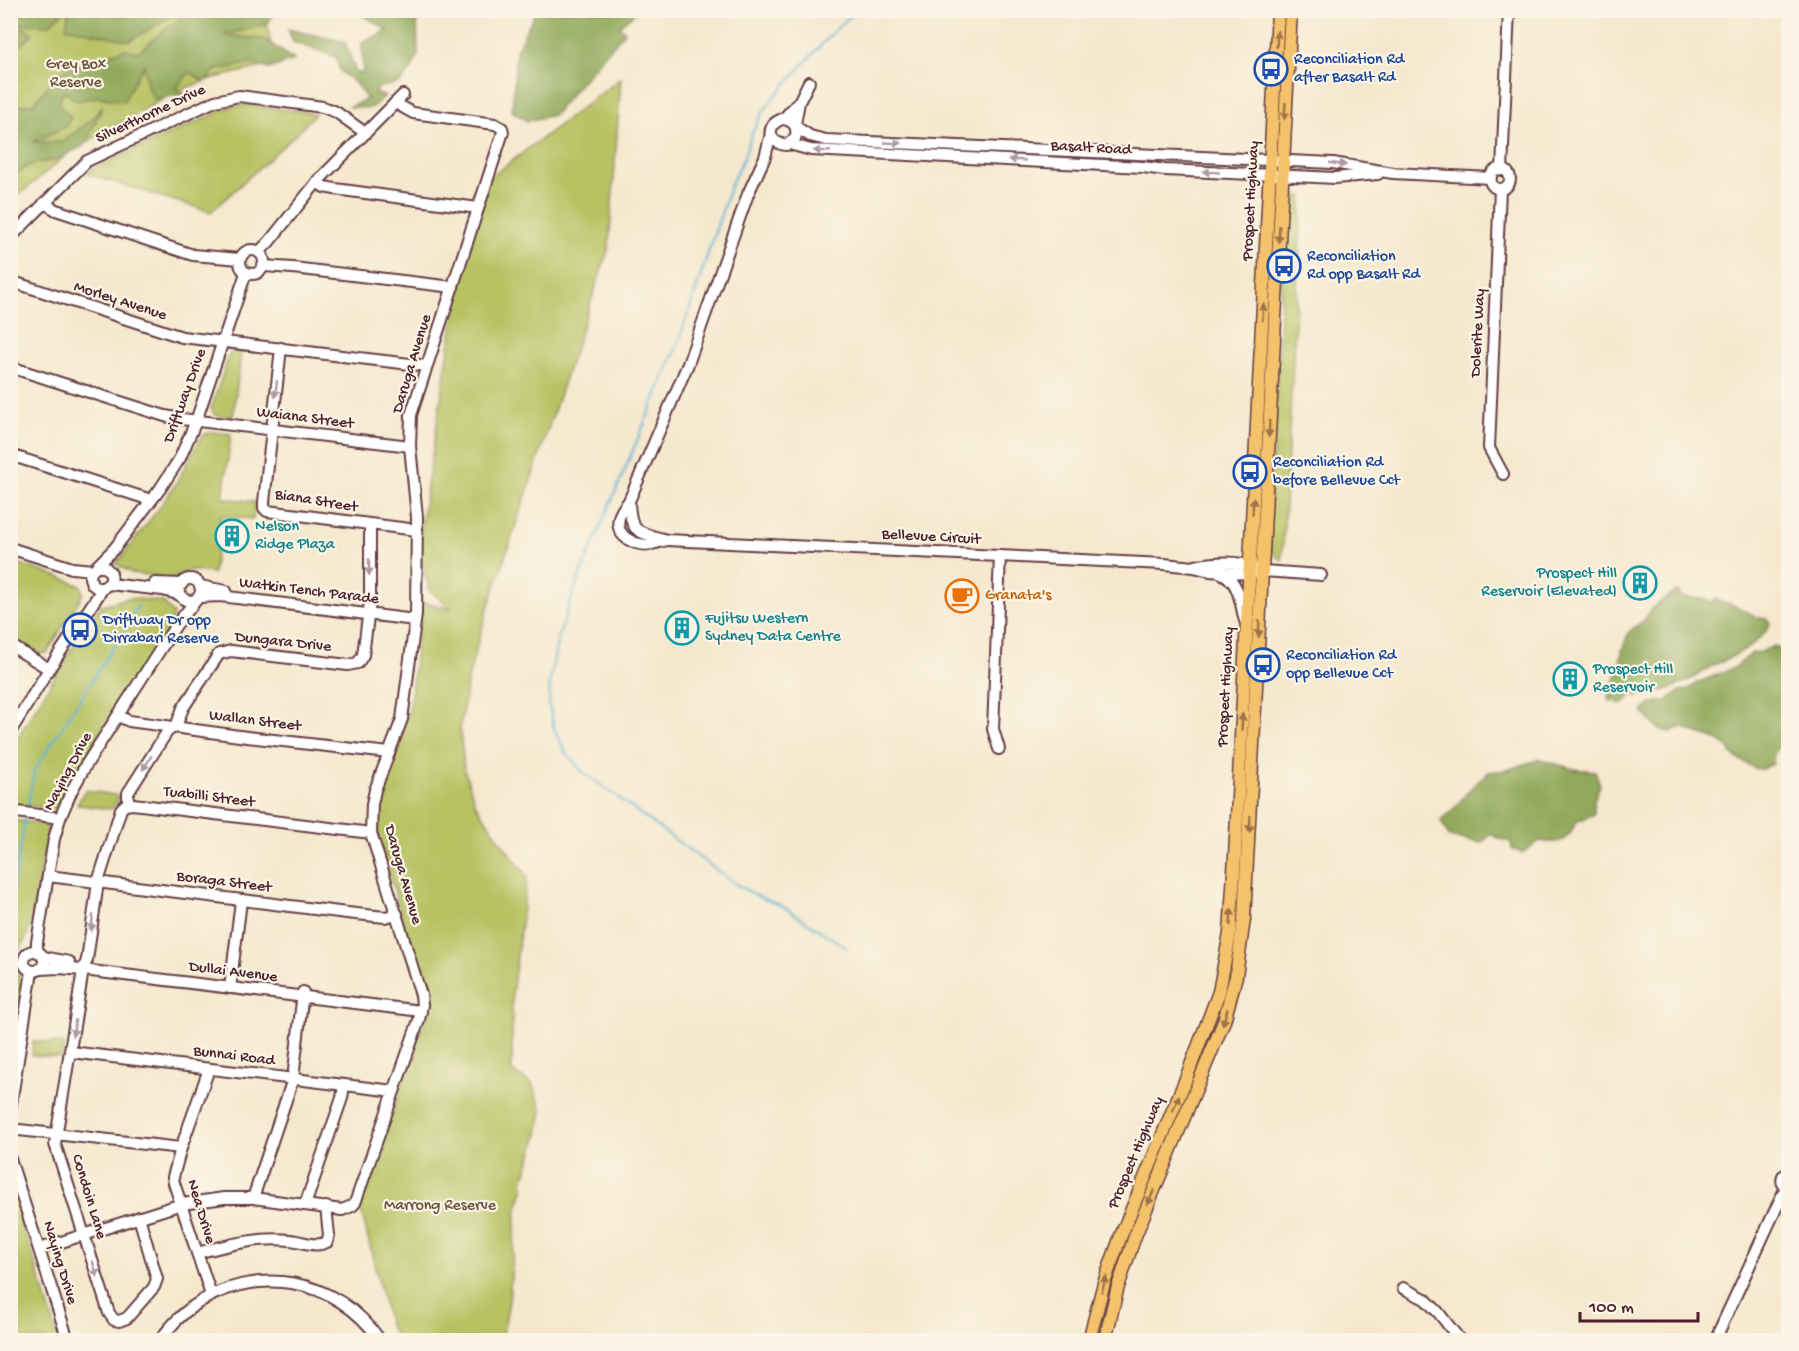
<svg xmlns="http://www.w3.org/2000/svg" width="1799" height="1351" font-family="'Gochi Hand',sans-serif">
  <style>
    .green { fill: #b7c364; stroke: #807148; stroke-width: 1.5 }
    .forest { fill: #91a95a; stroke: #6e6442; stroke-width: 1.5 }
    .lines { fill: none; stroke-linecap: round; stroke-linejoin: round }
    .stream { stroke: #57b2d5; stroke-width: 2 }
    .minor-casing { stroke: #643d43; stroke-width: 14 }
    .major-casing { stroke: #643d43; stroke-width: 15 }
    .minor { stroke: #fff; stroke-width: 10 }
    .major { stroke: #f3c26a; stroke-width: 12 }
    .oneway { fill: #9e704a }
    .oneway2 { fill: #ae9aa0 }
    .labels { text-anchor: middle; dominant-baseline: central; stroke-width: 4.5; stroke-linejoin: round; paint-order: stroke }
    .transit-label { font-size: 16px; fill: #164399; stroke: #fcf5e5; text-anchor: start }
    .park-label { font-size: 16px; fill: #6b503c; stroke: #fcf5e5 }
    .street-label { font-size: 16px; fill: #4a1f2b; stroke: #fcf5e5 }
    .culture-label { font-size: 16px; fill: #0d838f; stroke: #fcf5e5; text-anchor: start }
    .food-label { font-size: 16px; fill: #c56008; stroke: #fcf5e5; text-anchor: start }
  </style>
  <rect width="100%" height="100%" fill="#fcf5e5"/>
  <filter id="ink" filterUnits="userSpaceOnUse"><feTurbulence type="fractalNoise" baseFrequency=".0167" numOctaves="2"/><feDisplacementMap in="SourceGraphic" scale="12" xChannelSelector="R" yChannelSelector="G"/><feConvolveMatrix kernelMatrix="1 2 1 2 8 2 1 2 1" color-interpolation-filters="sRGB"/></filter>
  <filter id="wash" filterUnits="userSpaceOnUse"><feTurbulence type="fractalNoise" baseFrequency=".008" numOctaves="4" result="noise"/><feDisplacementMap in="SourceGraphic" scale="24" xChannelSelector="R" yChannelSelector="G"/><feGaussianBlur stdDeviation="1.35" result="paint"/><feColorMatrix in="noise" values="0 0 0 0 0 0 0 0 0 0 0 0 0 0 0 0 0 1.4 0 .05"/><feComposite in="paint" operator="in"/></filter>
  <g filter="url(#wash)">
    <rect width="100%" height="100%" fill="#f5e8ce"/>
    <g class="green">
      <polygon points="255,10 266,19 275,64 210,79 175,92 71,151 11,202 11,11"/>
      <polygon points="621,78 609,247 486,614 468,678 460,728 464,769 475,803 501,842 527,876 512,995 512,1072 532,1084 542,1110 538,1135 523,1182 524,1187 517,1208 509,1301 502,1340 398,1340 389,1325 360,1205 426,1015 427,1002 379,838 376,819 379,794 404,726 410,706 421,602 451,609 430,590 417,550 474,190"/>
      <polygon points="234,105 244,105 307,112 315,114 296,134 211,212 87,174 94,168"/>
      <polygon points="1286,196 1302,196 1282,560 1275,555 1268,544"/>
      <polygon points="235,351 241,352 233,417 215,415 211,409 229,355"/>
      <polygon points="210,432 231,434 223,498 255,502 253,519 221,516 213,573 190,570 174,578 132,573 116,564 157,511 175,485 202,436"/>
      <polygon points="11,561 65,579 81,586 83,594 47,653 40,654 11,637"/>
      <polygon points="130,598 163,602 173,614 168,631 80,766 57,809 11,804 11,750 16,740 84,629 102,605"/>
      <polygon points="85,790 120,796 112,809 77,805"/>
      <polygon points="11,820 45,824 48,829 32,920 26,938 17,952 15,958 15,966 20,976 21,987 11,1057"/>
      <polygon points="33,1041 64,1044 63,1058 32,1055"/>
      <polygon points="11,1185 59,1340 11,1340"/>
    </g>
    <g class="forest">
      <polygon points="11,10 64,10 64,11 49,25 19,24 33,34 11,54"/>
      <polygon points="189,10 273,11 268,24 224,35 264,39 294,60 269,69 251,63 216,70 204,82 190,72 176,88 185,94 154,99 147,86 144,66 137,76 124,101 97,97 77,101 63,91 59,105 71,117 65,127 33,142 62,142 91,120 103,106 85,145 56,160 30,165 11,177 11,106 33,104 60,72 125,49 138,52"/>
      <polygon points="69,11 69,10 180,11 129,41 66,27"/>
      <polygon points="365,11 414,11 417,14 418,56 412,68 400,83 379,87 375,94 385,96 371,108 349,107 367,99 355,83 340,71 336,57 293,42 288,29 345,42 356,73 363,73 362,43 388,30 362,15"/>
      <path d="M536,11H637L619,26L625,31C602,60 576,86 554,115L527,121L512,111L516,51Z"/>
      <path d="M1676,591L1680,593V597L1701,599L1712,602L1716,598L1719,602L1731,604L1757,617L1767,619L1770,623C1766,639 1736,655 1722,662C1713,663 1703,673 1693,678C1683,683 1673,688 1662,691C1654,687 1645,690 1638,696L1632,694L1623,704H1619L1618,701H1610L1609,696L1612,691L1622,655V650L1629,632L1644,620L1651,609Z"/>
      <path d="M1774,646L1788,652V720L1786,721L1783,739L1774,753L1773,763L1762,769L1754,768L1732,755L1729,748L1717,740L1699,734L1694,731H1689L1685,728H1678L1670,732L1660,730L1642,712C1647,704 1657,701 1665,702L1680,691L1687,690L1697,683L1736,667L1752,653L1761,652Z"/>
      <path d="M1540,759L1573,769L1595,771L1600,785L1594,800V814L1576,822C1569,841 1559,845 1540,841L1522,853L1512,849L1511,842L1501,839L1491,834L1482,843L1449,837L1441,821L1452,811L1471,788L1489,772L1507,770Z"/>
    </g>
    <g class="lines">
      <g class="stream">
        <polyline points="27,810 34,771 128,624 138,606"/>
        <polyline points="10,902 26,815"/>
        <polyline points="847,948 782,906 759,897 737,885 583,772 566,753 554,729 549,704 550,680 558,638 578,580 678,344 731,184 744,157 752,133 763,112 775,96 834,31 857,10"/>
      </g>
    </g>
  </g>
  <g filter="url(#ink)">
    <g class="lines">
      <g class="minor-casing">
        <g id="minor">
          <path d="M782,119C794,120 799,128 795,139L786,145C776,144 766,136 773,125C776,121 781,120 785,117C790,112 794,107 799,102"/>
          <polyline points="795,124 799,102 809,82"/>
          <polyline points="796,127 810,136 826,140 1333,163 1393,173 1491,178"/>
          <polyline points="789,144 811,150 1143,167 1165,170 1335,178 1378,174"/>
          <circle cx="1500" cy="179" r="10"/>
          <polyline points="1502,170 1509,10"/>
          <polyline points="317,182 324,187 335,189 478,208"/>
          <polyline points="1500,189 1489,448 1503,474"/>
          <polyline points="44,203 56,210 193,255 240,259"/>
          <polyline points="10,238 87,161 215,101 239,96 323,107 336,112 364,132"/>
          <circle cx="252" cy="262" r="12"/>
          <polyline points="259,252 269,242 317,182 403,95"/>
          <polyline points="263,266 293,268 453,287"/>
          <polyline points="10,281 182,337 427,366"/>
          <polyline points="281,348 264,502 264,508 267,511 417,530"/>
          <polyline points="10,367 165,416 182,419 410,446"/>
          <polyline points="10,455 151,500"/>
          <path d="M629,501C630,534 638,532 667,540L1164,564L1194,567L1210,571L1249,574L1262,571L1321,575"/>
          <path d="M667,540C662,541 657,543 652,544C637,547 614,537 619,518C620,512 625,506 629,501L688,364L748,194L765,157L771,134"/>
          <polyline points="10,548 72,568 93,570"/>
          <path d="M1195,566C1212,562 1238,560 1256,568"/>
          <polyline points="97,567 105,567 111,573 111,582 103,588 97,588 92,584 90,578 91,572 114,549 160,489 180,458 196,421 246,273"/>
          <path d="M1221,573C1240,581 1240,603 1245,621"/>
          <circle cx="190" cy="590" r="11"/>
          <polyline points="155,583 182,584"/>
          <polyline points="109,584 163,590 181,595"/>
          <polyline points="200,586 226,591"/>
          <polyline points="199,597 220,596 415,620"/>
          <polyline points="10,645 49,669"/>
          <polyline points="118,716 129,721 247,737 389,753"/>
          <polyline points="10,732 49,669 103,588"/>
          <polyline points="999,749 993,729 1000,556"/>
          <polyline points="128,804 128,793 167,732 177,724 183,708 219,654 231,651 348,665 358,663 363,655 370,602 370,525"/>
          <polyline points="10,811 60,818"/>
          <polyline points="48,876 347,913 385,917 397,914"/>
          <circle cx="34" cy="961" r="10"/>
          <polyline points="37,952 37,942 54,839 60,818 72,790 86,765 176,625 197,599"/>
          <polyline points="43,957 69,962"/>
          <polyline points="40,969 59,968 83,970 421,1011"/>
          <polyline points="230,988 241,901"/>
          <polyline points="71,1052 394,1091"/>
          <polyline points="209,1069 181,1148 173,1177 174,1183 211,1295"/>
          <polyline points="10,1110 32,971"/>
          <polyline points="10,1129 181,1148"/>
          <polyline points="10,1159 68,1340"/>
          <path d="M1788,1173L1783,1176C1781,1182 1783,1186 1788,1188"/>
          <polyline points="253,1198 293,1079 303,992"/>
          <polyline points="305,1205 342,1098 344,1085"/>
          <polyline points="139,1217 157,1279 154,1287 127,1318 119,1321 114,1320 109,1313 55,1144 83,970 87,960 98,882 121,809 125,805 133,804 371,833"/>
          <polyline points="39,1249 182,1204 224,1198 253,1198 342,1210 352,1206 355,1203 419,1020 422,1005 421,995 371,833 372,804 375,790 402,719 416,614 417,517 410,446 411,415 503,132 502,128 495,124 413,113 395,103"/>
          <path d="M197,1253C228,1245 257,1237 290,1240C302,1241 315,1248 327,1242L329,1235L326,1207"/>
          <polyline points="1403,1288 1425,1299 1438,1312 1460,1340"/>
          <path d="M160,1340C169,1328 179,1316 192,1307C255,1263 336,1277 380,1340"/>
          <polyline points="1715,1340 1786,1187"/>
        </g>
      </g>
      <g class="major-casing">
        <g id="major">
          <polyline points="1089,1340 1104,1283 1122,1233 1185,1081 1219,992 1230,933 1235,856 1278,10"/>
          <polyline points="1105,1340 1117,1290 1135,1236 1224,1021 1236,976 1244,919 1291,10"/>
        </g>
      </g>
      <use href="#minor" class="minor"/>
      <use href="#major" class="major"/>
    </g>
    <defs><path id="oneway-solid" d="M-6-.8H1V-3.2L6.5 0L1 3.2V.8H-6Z" transform="scale(1.5)"/></defs>
    <g class="oneway">
      <use href="#oneway-solid" transform="translate(1277 39) rotate(-87)"/>
      <use href="#oneway-solid" transform="translate(1285 111) rotate(93)"/>
      <use href="#oneway-solid" transform="translate(1279 234) rotate(93)"/>
      <use href="#oneway-solid" transform="translate(1263 312) rotate(-87)"/>
      <use href="#oneway-solid" transform="translate(1269 429) rotate(93)"/>
      <use href="#oneway-solid" transform="translate(1253 506) rotate(-87)"/>
      <use href="#oneway-solid" transform="translate(1259 629) rotate(93)"/>
      <use href="#oneway-solid" transform="translate(1242 722) rotate(-87)"/>
      <use href="#oneway-solid" transform="translate(1250 824) rotate(92)"/>
      <use href="#oneway-solid" transform="translate(1231 917) rotate(-86)"/>
      <use href="#oneway-solid" transform="translate(1225 1017) rotate(107)"/>
      <use href="#oneway-solid" transform="translate(1176 1103) rotate(-68)"/>
      <use href="#oneway-solid" transform="translate(1151 1197) rotate(113)"/>
      <use href="#oneway-solid" transform="translate(1104 1284) rotate(-74)"/>
    </g>
    <g class="oneway2">
      <use href="#oneway-solid" transform="translate(893 143) rotate(3)"/>
      <use href="#oneway-solid" transform="translate(822 151) rotate(-177)"/>
      <use href="#oneway-solid" transform="translate(1017 160) rotate(-177)"/>
      <use href="#oneway-solid" transform="translate(1338 164) rotate(8)"/>
      <use href="#oneway-solid" transform="translate(1211 172) rotate(-177)"/>
      <use href="#oneway-solid" transform="translate(276 389) rotate(97)"/>
      <use href="#oneway-solid" transform="translate(369 567) rotate(89)"/>
      <use href="#oneway-solid" transform="translate(147 763) rotate(122)"/>
      <use href="#oneway-solid" transform="translate(92 923) rotate(97)"/>
      <use href="#oneway-solid" transform="translate(74 1028) rotate(99)"/>
      <use href="#oneway-solid" transform="translate(95 1269) rotate(73)"/>
    </g>
  </g>
  <defs>
    <g id="bus-ring" transform="scale(1.725)"><circle r="9.5" fill="#fcf5e5" stroke="#1a4fb4" stroke-width="1.5"/><path d="M-5-6H5V4H4V6H2V4H-2V6H-4V4H-5ZM-3.5-4V0h7V-4ZM-3.5 1.2v1.5H-2V1.2ZM2 1.2v1.5H3.5V1.2Z" fill="#1a4fb4"/></g>
    <g id="building-ring" transform="scale(1.725)"><circle r="9.5" fill="#fcf5e5" stroke="#0f9aa8" stroke-width="1.5"/><path d="M-4-6H4V6H1V3H-1V6H-4ZM-2.5-4.3h1.7v1.8h-1.7ZM.8-4.3h1.7v1.8H.8ZM-2.5-1h1.7V.8h-1.7ZM.8-1h1.7V.8H.8Z" fill="#0f9aa8"/></g>
    <g id="cafe-ring" transform="scale(1.725)"><circle r="9.5" fill="#fcf5e5" stroke="#e8710a" stroke-width="1.5"/><path d="M-5.5-4.5H6V0H3Q3 3.5 0 3.5H-2.5Q-5.5 3.5-5.5 0ZM3-3.2v2h1.7v-2ZM-6 4.5H4V6H-6Z" fill="#e8710a"/></g>
  </defs>
  <g fill-rule="evenodd">
    <use href="#bus-ring" x="1271" y="69"/>
    <use href="#bus-ring" x="1284" y="266"/>
    <use href="#bus-ring" x="1250" y="472"/>
    <use href="#building-ring" x="232" y="536"/>
    <use href="#building-ring" x="1640" y="583"/>
    <use href="#cafe-ring" x="962" y="596"/>
    <use href="#building-ring" x="682" y="628"/>
    <use href="#bus-ring" x="80" y="630"/>
    <use href="#bus-ring" x="1263" y="665"/>
    <use href="#building-ring" x="1570" y="679"/>
  </g>
  <g class="labels">
    <g class="transit-label">
      <text x="1294" y="60">Reconciliation Rd<tspan x="1294" dy="18">after Basalt Rd</tspan></text>
      <text x="1307" y="257">Reconciliation<tspan x="1307" dy="18">Rd opp Basalt Rd</tspan></text>
      <text x="1273" y="463">Reconciliation Rd<tspan x="1273" dy="18">before Bellevue Cct</tspan></text>
      <text x="103" y="621">Driftway Dr opp<tspan x="103" dy="18">Dirrabari Reserve</tspan></text>
      <text x="1286" y="656">Reconciliation Rd<tspan x="1286" dy="18">opp Bellevue Cct</tspan></text>
    </g>
    <g class="park-label">
      <text x="76" y="65">Grey Box<tspan x="76" dy="18">Reserve</tspan></text>
      <text x="440" y="1206">Marrong Reserve</text>
    </g>
    <g class="street-label">
      <text transform="translate(151 115) rotate(-25)">Silverthorne Drive</text>
      <text transform="translate(1091 149) rotate(3)">Basalt Road</text>
      <text transform="translate(1252 201) rotate(-87)">Prospect Highway</text>
      <text transform="translate(120 302) rotate(18)">Morley Avenue</text>
      <text transform="translate(1479 333) rotate(-87)">Dolerite Way</text>
      <text transform="translate(413 364) rotate(-73)">Daruga Avenue</text>
      <text transform="translate(186 396) rotate(-70)">Driftway Drive</text>
      <text transform="translate(305 419) rotate(7)">Waiana Street</text>
      <text transform="translate(316 502) rotate(9)">Biana Street</text>
      <text transform="translate(931 538) rotate(3)">Bellevue Circuit</text>
      <text transform="translate(309 592) rotate(7)">Watkin Tench Parade</text>
      <text transform="translate(283 643) rotate(6)">Dungara Drive</text>
      <text transform="translate(1227 687) rotate(-87)">Prospect Highway</text>
      <text transform="translate(255 722) rotate(7)">Wallan Street</text>
      <text transform="translate(69 772) rotate(-62)">Naying Drive</text>
      <text transform="translate(209 798) rotate(7)">Tuabilli Street</text>
      <text transform="translate(402 875) rotate(74)">Daruga Avenue</text>
      <text transform="translate(224 883) rotate(7)">Boraga Street</text>
      <text transform="translate(233 973) rotate(7)">Dullai Avenue</text>
      <text transform="translate(234 1057) rotate(7)">Bunnai Road</text>
      <text transform="translate(1137 1153) rotate(-67)">Prospect Highway</text>
      <text transform="translate(88 1197) rotate(73)">Condoin Lane</text>
      <text transform="translate(200 1212) rotate(73)">Nea Drive</text>
      <text transform="translate(59 1263) rotate(73)">Naying Drive</text>
    </g>
    <g class="culture-label">
      <text x="255" y="527">Nelson<tspan x="255" dy="18">Ridge Plaza</tspan></text>
      <text x="1617" y="574" text-anchor="end">Prospect Hill<tspan x="1617" dy="18">Reservoir (Elevated)</tspan></text>
      <text x="705" y="619">Fujitsu Western<tspan x="705" dy="18">Sydney Data Centre</tspan></text>
      <text x="1593" y="670">Prospect Hill<tspan x="1593" dy="18">Reservoir</tspan></text>
    </g>
    <g class="food-label">
      <text x="985" y="596">Granata's</text>
    </g>
  </g>
  <rect width="1799" height="1351" fill="none" stroke="#fcf5e5" stroke-width="36"/>
  <path d="M1580 1312v9h118v-9" fill="none" stroke="#4a1f2b" stroke-width="3"/>
  <text x="1589" y="1312" font-size="18" fill="#4a1f2b" stroke="#fcf5e5" stroke-width="4.5" paint-order="stroke">100 m</text>
</svg>
